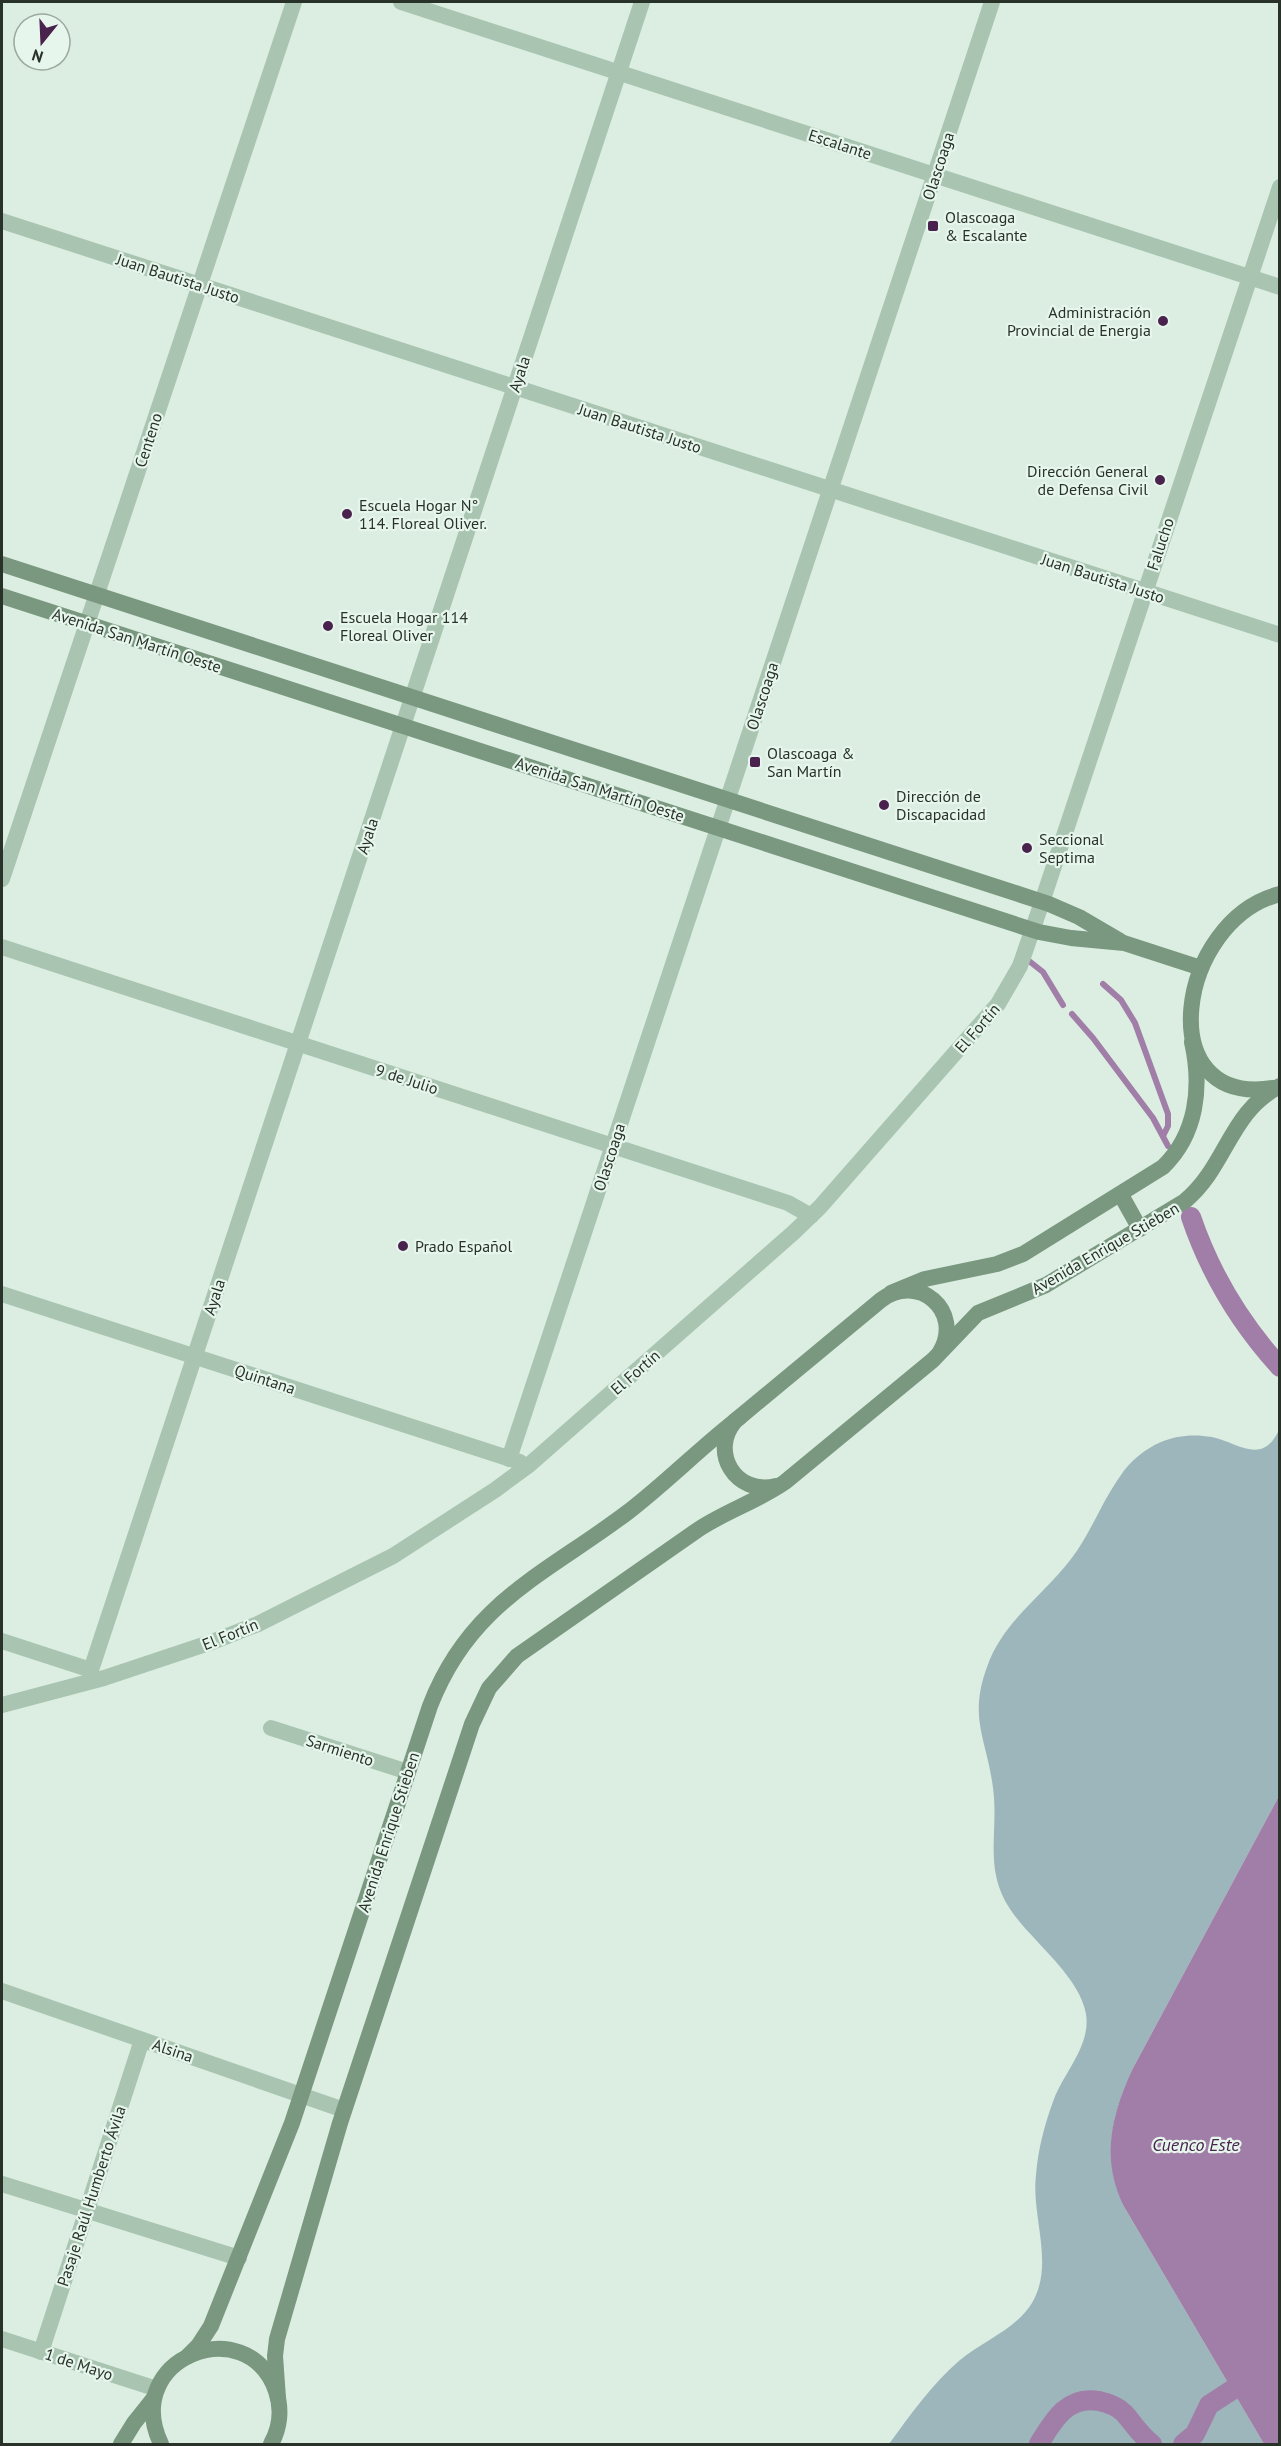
<svg xmlns="http://www.w3.org/2000/svg" width="1281" height="2446" font-family="'PT Sans',sans-serif">
  <style>
    .green { fill: #9db6bb }
    .water { fill: #a17ea7 }
    .lines { fill: none; stroke-linecap: round; stroke-linejoin: round }
    .stream { stroke: #a17ea7; stroke-width: 6 }
    .canal { stroke: #a17ea7; stroke-width: 20 }
    .minor { stroke: #a9c4b0; stroke-width: 16 }
    .tertiary { stroke: #a9c4b0; stroke-width: 16 }
    .secondary { stroke: #7a9780; stroke-width: 16 }
    .poi-dot { fill: #49234e; stroke: #e7f6ec; stroke-width: 2 }
    .labels { text-anchor: middle; dominant-baseline: central; stroke-width: 4.5; stroke-linejoin: round; paint-order: stroke }
    .street-label { font-size: 16px; fill: #283229; stroke: #e7f6ec }
    .poi-label { font-size: 16px; fill: #283229; stroke: #e7f6ec; text-anchor: start }
    .water-label { font-size: 18px; font-style: italic; fill: #49234e; stroke: #e7f6ec }
  </style>
  <rect width="100%" height="100%" fill="#dbeee1"/>
  <path class="green" d="M1279,1430V1796L1132,2070C1110,2120 1103,2153 1123,2205L1264,2444H889C911,2414 932,2384 960,2360C983,2341 1016,2329 1032,2303C1055,2264 1031,2217 1036,2175C1038,2149 1045,2123 1054,2099C1065,2071 1091,2045 1086,2014C1079,1975 1032,1942 1010,1909C983,1868 999,1832 993,1788C987,1739 968,1719 987,1667C1003,1621 1043,1596 1071,1559C1091,1533 1102,1501 1121,1475C1130,1461 1145,1449 1161,1442C1177,1435 1195,1434 1212,1437C1239,1443 1262,1466 1279,1430Z"/>
  <path class="water" d="M1279,1796L1280,2444H1264L1123,2205C1101,2158 1111,2116 1132,2070Z"/>
  <g class="lines">
    <g class="stream">
      <polyline points="1024,957 1043,972 1063,1005"/>
      <polyline points="1103,984 1121,1000 1135,1023 1168,1114 1168,1126 1163,1136"/>
      <polyline points="1072,1014 1093,1038 1153,1118 1168,1146"/>
    </g>
    <g class="canal">
      <path d="M1191,1217C1210,1273 1240,1323 1280,1367"/>
      <path d="M1039,2444C1053,2421 1067,2395 1099,2401C1108,2403 1117,2406 1124,2413C1134,2424 1140,2435 1152,2444"/>
      <polyline points="1183,2444 1195,2434 1209,2405 1232,2390"/>
    </g>
    <g class="minor">
      <polyline points="401,2 1280,287"/>
      <polyline points="2,221 1280,635"/>
      <polyline points="2,879 294,2"/>
      <polyline points="1042,902 1280,187"/>
      <polyline points="2,947 788,1203 811,1216"/>
      <polyline points="2,1294 520,1462"/>
      <polyline points="509,1459 992,2"/>
      <polyline points="2,1641 91,1670"/>
      <polyline points="91,1670 642,2"/>
      <polyline points="271,1728 408,1772"/>
      <polyline points="2,1991 344,2110"/>
      <polyline points="2,2184 239,2258"/>
      <polyline points="41,2352 142,2040"/>
    </g>
    <g class="tertiary">
      <polyline points="2,1705 104,1678 212,1642 258,1624 393,1556 495,1490 529,1465 793,1233 820,1207 998,1004 1020,966 1042,902"/>
      <polyline points="2,2339 157,2389"/>
    </g>
    <g class="secondary">
      <polyline points="2,564 1049,904 1079,917 1120,941"/>
      <polyline points="2,596 1039,932 1071,938 1124,943 1201,968"/>
      <path d="M1273,1088C1149,1108 1177,920 1280,894"/>
      <polyline points="1121,1195 1140,1229"/>
      <path d="M891,1293L925,1279L997,1264L1023,1254L1163,1167C1197,1134 1202,1087 1192,1042"/>
      <path d="M776,1486C736,1496 709,1452 735,1421L881,1300C918,1272 964,1311 940,1352"/>
      <path d="M188,2356L198,2346L211,2326L292,2123L430,1706C470,1602 546,1574 628,1512C667,1482 701,1447 740,1417"/>
      <path d="M278,2398L275,2356L277,2339L340,2123L472,1724L489,1688L517,1656L699,1529C726,1511 758,1501 785,1482L933,1360L978,1313L1046,1285L1185,1201C1227,1166 1229,1112 1280,1086"/>
      <polyline points="121,2444 134,2423 154,2398"/>
      <path d="M161,2444C120,2358 247,2309 276,2391C282,2409 280,2428 271,2444"/>
    </g>
  </g>
  <g class="poi-dot">
    <rect x="927" y="220" width="12" height="12" rx="3"/>
    <circle cx="1163" cy="321" r="6"/>
    <circle cx="1160" cy="480" r="6"/>
    <circle cx="347" cy="514" r="6"/>
    <circle cx="328" cy="626" r="6"/>
    <rect x="749" y="756" width="12" height="12" rx="3"/>
    <circle cx="884" cy="805" r="6"/>
    <circle cx="1027" cy="848" r="6"/>
    <circle cx="403" cy="1246" r="6"/>
  </g>
  <g class="labels">
    <g class="street-label">
      <text transform="translate(840 144) rotate(18)">Escalante</text>
      <text transform="translate(938 166) rotate(-72)">Olascoaga</text>
      <text transform="translate(178 278) rotate(18)">Juan Bautista Justo</text>
      <text transform="translate(519 374) rotate(-72)">Ayala</text>
      <text transform="translate(640 428) rotate(18)">Juan Bautista Justo</text>
      <text transform="translate(148 440) rotate(-72)">Centeno</text>
      <text transform="translate(1160 544) rotate(-72)">Falucho</text>
      <text transform="translate(1103 578) rotate(18)">Juan Bautista Justo</text>
      <text transform="translate(137 640) rotate(18)">Avenida San Martín Oeste</text>
      <text transform="translate(762 696) rotate(-72)">Olascoaga</text>
      <text transform="translate(600 789) rotate(18)">Avenida San Martín Oeste</text>
      <text transform="translate(367 836) rotate(-72)">Ayala</text>
      <text transform="translate(977 1028) rotate(-49)">El Fortín</text>
      <text transform="translate(407 1079) rotate(18)">9 de Julio</text>
      <text transform="translate(609 1157) rotate(-72)">Olascoaga</text>
      <text transform="translate(1105 1248) rotate(-30)">Avenida Enrique Stieben</text>
      <text transform="translate(214 1297) rotate(-72)">Ayala</text>
      <text transform="translate(635 1372) rotate(-41)">El Fortín</text>
      <text transform="translate(265 1379) rotate(18)">Quintana</text>
      <text transform="translate(230 1634) rotate(-22)">El Fortín</text>
      <text transform="translate(340 1750) rotate(18)">Sarmiento</text>
      <text transform="translate(388 1832) rotate(-72)">Avenida Enrique Stieben</text>
      <text transform="translate(173 2050) rotate(19)">Alsina</text>
      <text transform="translate(91 2196) rotate(-72)">Pasaje Raúl Humberto Ávila</text>
      <text transform="translate(79 2364) rotate(18)">1 de Mayo</text>
    </g>
    <g class="poi-label">
      <text x="945" y="217">Olascoaga<tspan x="945" dy="18">&amp; Escalante</tspan></text>
      <text x="1151" y="312" text-anchor="end">Administración<tspan x="1151" dy="18">Provincial de Energia</tspan></text>
      <text x="1148" y="471" text-anchor="end">Dirección General<tspan x="1148" dy="18">de Defensa Civil</tspan></text>
      <text x="359" y="505">Escuela Hogar N°<tspan x="359" dy="18">114. Floreal Oliver.</tspan></text>
      <text x="340" y="617">Escuela Hogar 114<tspan x="340" dy="18">Floreal Oliver</tspan></text>
      <text x="767" y="753">Olascoaga &amp;<tspan x="767" dy="18">San Martín</tspan></text>
      <text x="896" y="796">Dirección de<tspan x="896" dy="18">Discapacidad</tspan></text>
      <text x="1039" y="839">Seccional<tspan x="1039" dy="18">Septima</tspan></text>
      <text x="415" y="1246">Prado Español</text>
    </g>
    <g class="water-label">
      <text x="1196" y="2144">Cuenco Este</text>
    </g>
  </g>
  <rect width="1281" height="2446" fill="none" stroke="#283229" stroke-width="6"/>
  <g transform="translate(42 42) rotate(198)"><circle r="28" fill="#e7f6ec" stroke="#9ba89e" stroke-width="1.5"/>
  <path d="M0-4.5L10 22L0 15L-10 22Z" fill="#49234e"/>
  <text y="-9" font-size="16" font-weight="bold" text-anchor="middle" fill="#283229">N</text>
  </g>
</svg>
